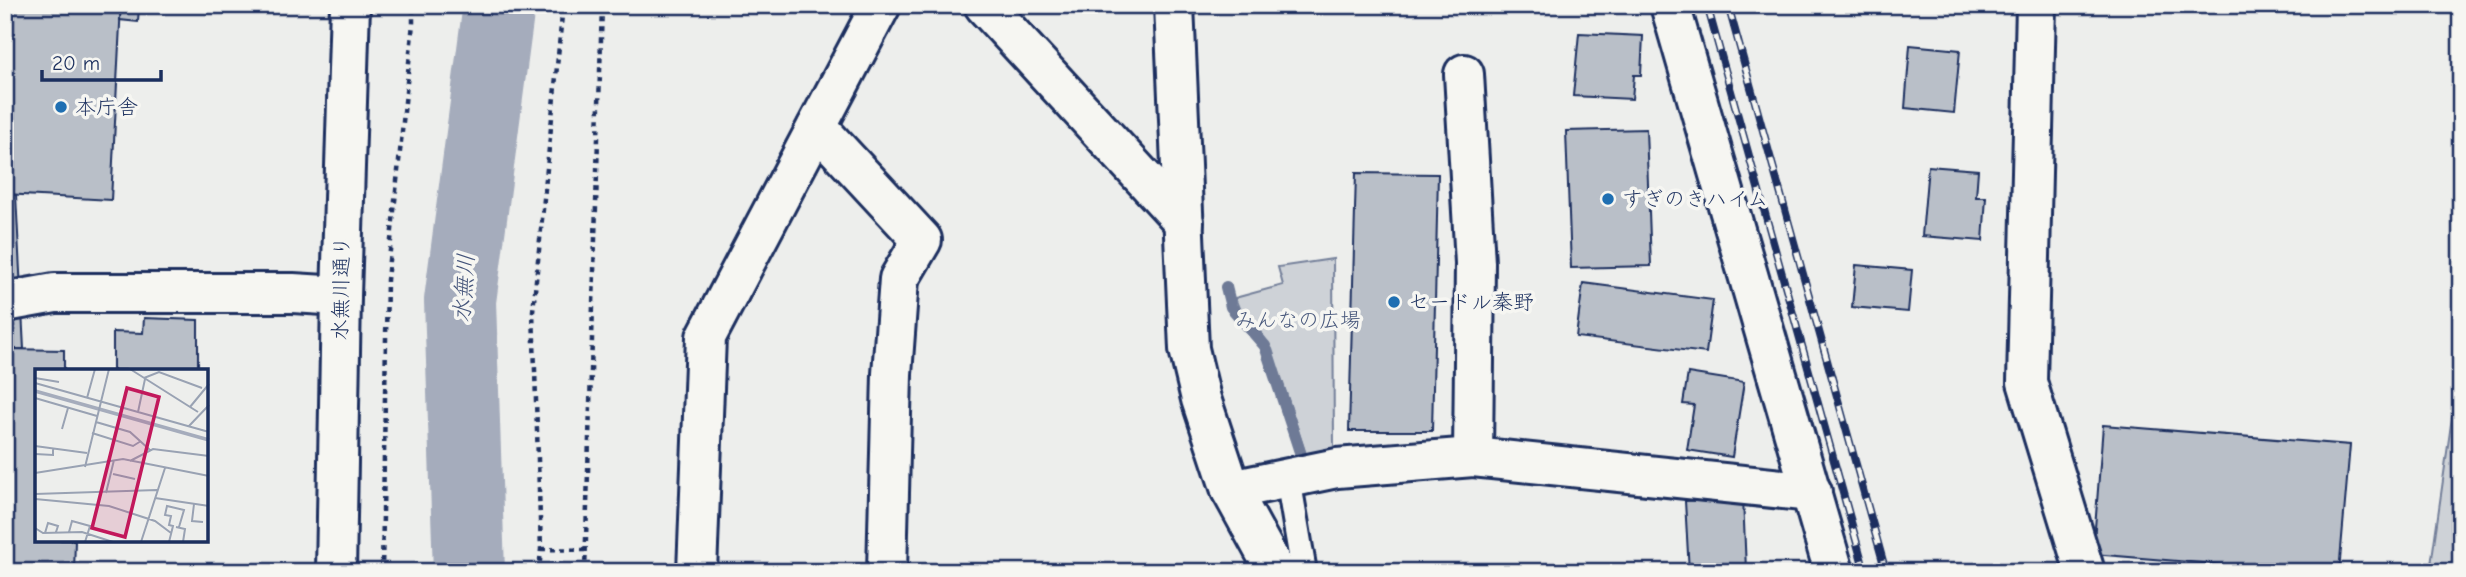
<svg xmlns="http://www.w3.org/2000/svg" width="2466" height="577" font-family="'Comic Neue','Klee One',sans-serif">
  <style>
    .green { fill: #ced2d7; stroke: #74809a; stroke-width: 2 }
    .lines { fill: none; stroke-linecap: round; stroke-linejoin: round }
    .stream { stroke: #6e7a96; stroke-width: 12 }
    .river { stroke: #a5acbc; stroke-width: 72 }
    .building { fill: #b9bfc8; stroke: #1b2f5e; stroke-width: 2 }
    .lane-casing { stroke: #1b2f5e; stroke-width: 30 }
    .street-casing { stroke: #1b2f5e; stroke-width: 44 }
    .secondary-casing { stroke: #1b2f5e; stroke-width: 44 }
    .path { stroke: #1b2f5e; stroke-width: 4.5; stroke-dasharray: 5 5; stroke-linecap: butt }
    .lane { stroke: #f6f6f2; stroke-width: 24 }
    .street { stroke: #f6f6f2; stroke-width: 38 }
    .secondary { stroke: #f6f6f2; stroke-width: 38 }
    .rail-casing { stroke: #1b2f5e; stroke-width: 8 }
    .rail { stroke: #f6f6f2; stroke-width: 5; stroke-dasharray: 16; stroke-linecap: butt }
    .poi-dot { fill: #1f6fb2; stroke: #f6f6f2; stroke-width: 2.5 }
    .labels { text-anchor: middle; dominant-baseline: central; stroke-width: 7; stroke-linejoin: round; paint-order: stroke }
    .poi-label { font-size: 21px; fill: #1b2f5e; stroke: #f6f6f2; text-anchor: start }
    .street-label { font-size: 21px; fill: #1b2f5e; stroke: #f6f6f2 }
    .park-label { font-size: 21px; fill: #48587c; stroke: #f6f6f2 }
    .water-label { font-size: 23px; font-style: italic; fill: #44547a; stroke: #f6f6f2 }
    .inset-river { fill: none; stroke: #a5acbc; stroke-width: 3.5 }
    .inset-road { fill: none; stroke: #99a2b3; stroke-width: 2 }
    .view { fill: #c2185b; fill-opacity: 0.15; stroke: #c2185b; stroke-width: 3.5 }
    .inset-edge { fill: none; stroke: #1b2f5e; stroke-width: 3.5 }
  </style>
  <rect width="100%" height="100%" fill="#edeeec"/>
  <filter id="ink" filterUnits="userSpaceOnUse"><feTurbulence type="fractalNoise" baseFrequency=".0143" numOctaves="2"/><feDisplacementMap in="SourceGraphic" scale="14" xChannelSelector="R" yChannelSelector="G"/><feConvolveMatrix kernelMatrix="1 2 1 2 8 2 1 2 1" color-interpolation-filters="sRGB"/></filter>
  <g filter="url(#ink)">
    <g class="green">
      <polygon points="1333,259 1334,452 1307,458 1272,349 1257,327 1241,313 1235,298 1283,285 1278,267"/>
      <polygon points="2454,403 2461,404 2461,572 2430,572"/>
    </g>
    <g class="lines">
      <polyline class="stream" points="1226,287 1231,307 1265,346 1302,458"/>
      <polyline class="river" points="469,572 460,301 499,5"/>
    </g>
    <g class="building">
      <polygon points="5,5 121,5 111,200 5,194"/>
      <polygon points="121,5 139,5 138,22 120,20"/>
      <polygon points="1579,33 1643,36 1641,75 1634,75 1632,99 1573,96"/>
      <polygon points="1910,45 1960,50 1954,113 1905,108"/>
      <polygon points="1646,129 1651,266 1571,268 1566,131"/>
      <polygon points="1928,166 1978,170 1976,197 1986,197 1983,241 1922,236"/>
      <polygon points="1356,173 1438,174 1432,431 1349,431"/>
      <polygon points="5,194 16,195 24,349 5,349"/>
      <polygon points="1856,265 1912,270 1908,312 1852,307"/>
      <polygon points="1583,283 1713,300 1706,353 1576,337"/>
      <polygon points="144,318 198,320 198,370 113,370 113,332 143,333"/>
      <polygon points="5,349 64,350 64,370 37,370 37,540 75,540 74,572 5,572"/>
      <polygon points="1688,373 1744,382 1732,457 1687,450 1694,405 1683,404"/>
      <polygon points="2103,425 2350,445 2339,572 2310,572 2093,554"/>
      <polygon points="1743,498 1746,570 1689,572 1685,501"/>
    </g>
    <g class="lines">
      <g class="lane-casing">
        <polyline id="lane" points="1288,478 1304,572"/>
      </g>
      <g class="street-casing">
        <g id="street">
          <polyline points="984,5 1184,222"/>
          <polyline points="1670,5 1834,572"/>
          <polyline points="2036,5 2027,382 2085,572"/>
          <polyline points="1464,74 1475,263 1473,457"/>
          <polyline points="817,127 922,240 899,279 892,374 887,572"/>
          <polyline points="5,302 55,293 293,293 341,296"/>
          <polyline points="1231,490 1337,468 1473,457 1812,492"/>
          <polyline points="697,572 706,337 881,5"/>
        </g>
      </g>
      <g class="secondary-casing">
        <g id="secondary">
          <polyline points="1174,5 1189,349 1201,399 1231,490 1276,572"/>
          <polyline points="336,572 341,296 350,5"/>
        </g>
      </g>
      <g class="path">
        <polyline points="541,549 585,550"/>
        <polyline points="382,572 387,280 413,23 413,5"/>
        <polyline points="539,572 541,549 533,311 563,5"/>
        <polyline points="585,572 602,5"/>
      </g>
      <use href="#lane" class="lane"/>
      <use href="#street" class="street"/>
      <use href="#secondary" class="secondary"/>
      <g class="rail-casing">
        <g id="rail">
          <polyline points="1707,5 1865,572"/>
          <polyline points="1728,5 1886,572"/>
        </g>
      </g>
      <use href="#rail" class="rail"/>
    </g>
  </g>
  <g class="poi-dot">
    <circle cx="61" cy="107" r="7"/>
    <circle cx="1608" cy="199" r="7"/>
    <circle cx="1394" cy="302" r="7"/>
  </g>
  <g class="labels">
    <g class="poi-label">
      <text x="75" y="107">本庁舎</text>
      <text x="1622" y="199">すぎのきハイム</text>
      <text x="1408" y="302">セードル秦野</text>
    </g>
    <g class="street-label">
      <text transform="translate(341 288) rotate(-89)">水無川通り</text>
    </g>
    <g class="park-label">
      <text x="1298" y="320">みんなの広場</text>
    </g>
    <g class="water-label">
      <text transform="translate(464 288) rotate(-86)">水無川</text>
    </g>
  </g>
  <g transform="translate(35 369)">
    <rect width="173" height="173" fill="#edeeec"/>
    <path class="inset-river" d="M0,22L174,71"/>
    <path class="inset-road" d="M95,0L163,43M0,9L24,13M109,9L124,3L167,19M0,14L174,63M0,29L62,47M52,29L60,0M155,38L174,15M103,43L110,10M61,53L95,63L115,81M154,57L174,36M27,60L33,39M57,64L98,77L106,72M0,77L52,84M0,85L18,86V79M95,92L118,80L174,87M50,98L74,0M0,104L88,90L174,107M78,105L100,110M71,124L79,91M0,125L122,121M120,129L174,137M0,130L74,137L120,152L136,164M159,135L157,152L168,153M141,158L150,160L148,173M0,159L8,164L47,163L78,173M34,163L37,152L55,157L50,173M10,164L13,154L23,157L21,163M106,173L130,99M134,173L138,157L134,156L136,147L130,146L132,137L149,141L144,158"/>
    <path class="view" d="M92,19L124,28L90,168L57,159Z"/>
    <rect width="173" height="173" class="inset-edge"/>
  </g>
  <rect width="2466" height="577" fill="none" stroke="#f6f6f2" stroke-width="28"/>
  <rect x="14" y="14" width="2438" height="549" fill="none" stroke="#1b2f5e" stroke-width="2.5" filter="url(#ink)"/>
  <path d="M42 70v10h119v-10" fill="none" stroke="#1b2f5e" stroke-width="3.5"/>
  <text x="52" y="70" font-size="21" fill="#1b2f5e" stroke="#f6f6f2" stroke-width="5" paint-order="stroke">20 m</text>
</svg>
